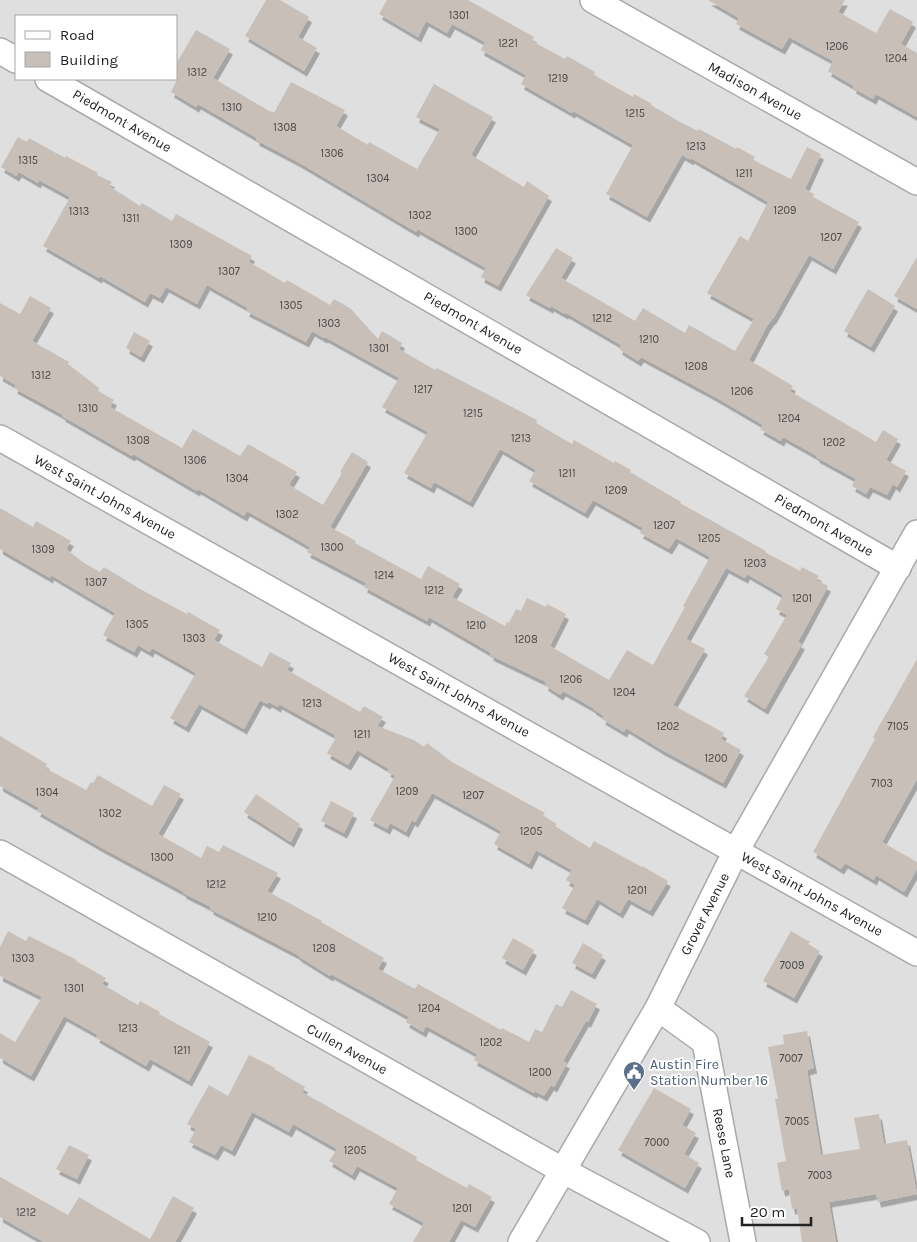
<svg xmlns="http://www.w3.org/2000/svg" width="917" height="1242" font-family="Karla,sans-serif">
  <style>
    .residential { fill: #e0dfdf; fill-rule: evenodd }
    .building { fill: #c7bfb8; filter: url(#shadow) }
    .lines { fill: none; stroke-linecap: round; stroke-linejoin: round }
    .minor-casing { stroke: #a9a9a9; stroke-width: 28 }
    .minor { stroke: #fff; stroke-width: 25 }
    .labels { text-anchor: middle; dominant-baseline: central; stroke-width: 4; stroke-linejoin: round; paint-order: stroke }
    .number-label { font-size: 11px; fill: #4b4948 }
    .street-label { font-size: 14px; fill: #222; stroke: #fff }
    .service-label { font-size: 14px; fill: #4e5e75; stroke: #fff; text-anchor: start }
  </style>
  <defs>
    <filter id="shadow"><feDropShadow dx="3" dy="5.5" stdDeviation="0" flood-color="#0004"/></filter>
  </defs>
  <rect width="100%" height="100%" fill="#f2efe9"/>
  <path class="residential" d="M0,0H917V1242H0ZM16,16H176V79H16Z"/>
  <g class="building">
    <polygon points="266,0 280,0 309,17 298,37 317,48 304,71 245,36"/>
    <polygon points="387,0 468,0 534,37 532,41 565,59 567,56 595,72 594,75 633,97 634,94 652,104 651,105 680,122 698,131 699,129 736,149 737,147 755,157 753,160 791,179 807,147 821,154 805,189 814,194 813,197 859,222 833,269 809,255 773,319 772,319 767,326 749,360 793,386 790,391 876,442 883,430 898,439 886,460 906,471 897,487 893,484 887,495 870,487 866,494 852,486 856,479 816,457 817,456 783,437 781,441 760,429 763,425 717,398 641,357 638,361 619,349 621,345 566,313 565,314 551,306 550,308 526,295 556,248 573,258 561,278 580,289 635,321 643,308 685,333 689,325 735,351 754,319 707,293 740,236 748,241 768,202 691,158 691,160 682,155 647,217 606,194 633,145 573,111 572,113 521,84 526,75 481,50 485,42 452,24 447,33 426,21 418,37 379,14"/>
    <polygon points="708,0 845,0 838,12 876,33 890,9 913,22 901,44 917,53 917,117 876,94 873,99 853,88 854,86 828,71 833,61 789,37 782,49 736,24 739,18"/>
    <polygon points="196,30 230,49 213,78 271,112 272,111 274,113 291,82 345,110 336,126 368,145 369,142 417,169 440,129 416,117 434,84 493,117 471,155 524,187 527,181 549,196 498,286 481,277 486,268 417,229 416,232 298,162 256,140 257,138 198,104 196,107 171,92 176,82 176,64"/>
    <polygon points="18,137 27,142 29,138 65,158 66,156 98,173 97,175 112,182 109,186 140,206 142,203 172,221 176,214 252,256 249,262 285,283 287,280 330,305 334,299 351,309 378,339 382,331 402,343 399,349 435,370 437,368 537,420 536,423 572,444 574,440 614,463 615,461 631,470 630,472 681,502 680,503 766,551 765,552 800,571 802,567 819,576 816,580 828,586 798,642 802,644 765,709 744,696 769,657 764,654 787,615 776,609 783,595 747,574 745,578 726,568 686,639 705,649 673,705 724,733 721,739 741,750 723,783 662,750 626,728 624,732 602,719 604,716 593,709 593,708 563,691 560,695 545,685 546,682 490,655 491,653 429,617 427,621 364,587 366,583 307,552 310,547 247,511 244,516 198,489 197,491 133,454 132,456 62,416 63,415 14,388 16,385 0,376 0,303 20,314 30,296 51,308 32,341 69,362 68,364 99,388 98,391 114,400 110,407 182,448 193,429 240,456 248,444 297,472 289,485 323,505 342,473 340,472 352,452 368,462 330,527 356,541 355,543 421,579 428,566 460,584 452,597 505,626 507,622 509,623 516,609 521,611 527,598 546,607 547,604 566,614 550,646 609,680 627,650 653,665 685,607 683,606 710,557 676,538 669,549 640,533 643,528 593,500 585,513 529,481 536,470 500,449 470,502 434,482 431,488 404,473 428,432 382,407 399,378 325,337 324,338 312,331 306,342 246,311 248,308 207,285 197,304 166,287 160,298 150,293 145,302 100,276 99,278 43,246 70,197 39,180 38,183 19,172 16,176 1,167"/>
    <polygon points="917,257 917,309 894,296"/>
    <polygon points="868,289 895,306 871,347 844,331"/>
    <polygon points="134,332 150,341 141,357 126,348"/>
    <polygon points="0,508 33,527 36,521 71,541 66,549 84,563 100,572 104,567 140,589 187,614 188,612 220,630 214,640 262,667 270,652 291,663 287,670 360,712 364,706 383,717 377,726 414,740 424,747 427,743 452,762 545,813 543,816 557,824 555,826 590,848 594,841 642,867 642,866 668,881 650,911 628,899 620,913 597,899 585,920 562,908 575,885 566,880 572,870 536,850 529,864 494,844 501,831 432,793 415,822 412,820 406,832 390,823 387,829 370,820 395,776 387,771 389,769 357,750 348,765 327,753 336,738 334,737 335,735 279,704 278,707 269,702 267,704 260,700 244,729 199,704 186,727 170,718 196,673 152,648 150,652 138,645 134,652 103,635 115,613 51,575 50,578 0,549"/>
    <polygon points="917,659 917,779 882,842 917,862 917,869 904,892 876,875 874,880 845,863 841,869 813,852 875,739 873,737"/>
    <polygon points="0,736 47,764 45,768 86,790 91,782 93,783 98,775 152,806 164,785 181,794 158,834 201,858 207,846 219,852 223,845 278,873 267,891 322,921 321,922 384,958 378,969 415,989 418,984 501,1030 502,1028 529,1042 535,1029 542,1032 556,1004 562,1007 571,990 597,1004 588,1022 586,1021 563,1061 567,1063 554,1087 551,1085 544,1096 535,1091 534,1093 474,1060 477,1054 426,1026 423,1032 406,1022 409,1017 331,974 330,976 298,956 298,955 210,909 211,907 183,893 184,892 102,848 37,811 39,808 0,786"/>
    <polygon points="256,794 300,824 291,842 244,812"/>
    <polygon points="331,801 354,813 344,833 321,821"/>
    <polygon points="8,931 26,941 29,936 77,960 76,961 106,978 102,984 138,1005 140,1001 160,1012 159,1014 210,1042 189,1081 150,1059 146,1066 96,1037 98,1035 64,1016 31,1076 0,1058 0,1033 15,1042 42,997 0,976 0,947"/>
    <polygon points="791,931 810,942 808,944 820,951 794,998 763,981"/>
    <polygon points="513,938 534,950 523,970 502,958"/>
    <polygon points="583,943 603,955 592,974 572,963"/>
    <polygon points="807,1031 814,1068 807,1070 821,1155 860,1149 854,1118 879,1114 884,1144 907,1140 917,1194 878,1202 876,1194 829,1202 836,1242 802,1242 797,1208 792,1209 789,1189 782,1191 777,1163 786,1161 775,1099 778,1099 768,1047 784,1044 783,1035"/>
    <polygon points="249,1055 275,1068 274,1069 305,1087 302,1092 417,1157 416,1160 467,1188 469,1184 492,1197 475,1227 461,1220 449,1242 413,1242 424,1223 389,1204 398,1188 357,1166 352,1175 329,1161 337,1149 293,1124 289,1132 252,1112 232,1151 221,1145 215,1155 189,1142 196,1129 187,1124 209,1085 228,1096"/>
    <polygon points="654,1088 691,1109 682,1125 696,1133 684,1154 699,1163 685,1188 618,1150"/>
    <polygon points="69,1145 89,1155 77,1179 56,1169"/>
    <polygon points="0,1177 68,1215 79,1197 150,1239 173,1196 194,1208 175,1242 44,1242 0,1217"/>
  </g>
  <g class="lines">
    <g class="minor-casing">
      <g id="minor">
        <polyline points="593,0 917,182"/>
        <polyline points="0,51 16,60"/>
        <polyline points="48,79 898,568"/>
        <polyline points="0,438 917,953"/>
        <polyline points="0,853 562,1170 697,1242"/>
        <polyline points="658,1008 705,1042 743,1242"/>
        <polyline points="521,1242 658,1008 736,851 917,533"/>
      </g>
    </g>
    <use href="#minor" class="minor"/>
  </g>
  <defs>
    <g id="civic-pin" transform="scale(1.125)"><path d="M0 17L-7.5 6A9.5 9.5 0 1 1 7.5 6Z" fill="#5c6f8a" stroke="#fff"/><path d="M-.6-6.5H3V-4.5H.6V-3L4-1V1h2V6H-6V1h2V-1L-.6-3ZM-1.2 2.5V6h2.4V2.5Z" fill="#fff"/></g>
  </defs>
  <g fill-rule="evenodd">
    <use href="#civic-pin" x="634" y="1072"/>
  </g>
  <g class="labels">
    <g class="number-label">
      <text x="459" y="15">1301</text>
      <text x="508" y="43">1221</text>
      <text x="837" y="46">1206</text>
      <text x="896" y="58">1204</text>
      <text x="197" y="72">1312</text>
      <text x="558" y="78">1219</text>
      <text x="232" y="107">1310</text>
      <text x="635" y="113">1215</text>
      <text x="285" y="127">1308</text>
      <text x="696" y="146">1213</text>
      <text x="332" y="153">1306</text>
      <text x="28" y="160">1315</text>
      <text x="744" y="173">1211</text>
      <text x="378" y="178">1304</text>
      <text x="785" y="210">1209</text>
      <text x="79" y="211">1313</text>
      <text x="420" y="215">1302</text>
      <text x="131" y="218">1311</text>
      <text x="466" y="231">1300</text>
      <text x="831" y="237">1207</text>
      <text x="181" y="244">1309</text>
      <text x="229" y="271">1307</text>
      <text x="291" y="305">1305</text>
      <text x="602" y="318">1212</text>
      <text x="329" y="323">1303</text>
      <text x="649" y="339">1210</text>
      <text x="379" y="348">1301</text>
      <text x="696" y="366">1208</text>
      <text x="41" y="375">1312</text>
      <text x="423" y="389">1217</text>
      <text x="742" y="391">1206</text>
      <text x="88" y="408">1310</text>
      <text x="473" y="413">1215</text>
      <text x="789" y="418">1204</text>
      <text x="521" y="438">1213</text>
      <text x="138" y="440">1308</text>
      <text x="834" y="442">1202</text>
      <text x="195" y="460">1306</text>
      <text x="567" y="473">1211</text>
      <text x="237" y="478">1304</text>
      <text x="616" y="490">1209</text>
      <text x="287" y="514">1302</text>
      <text x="664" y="525">1207</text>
      <text x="709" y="538">1205</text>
      <text x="332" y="547">1300</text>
      <text x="43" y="549">1309</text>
      <text x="755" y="563">1203</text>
      <text x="384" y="575">1214</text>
      <text x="96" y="582">1307</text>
      <text x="434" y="590">1212</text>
      <text x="802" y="598">1201</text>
      <text x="137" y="624">1305</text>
      <text x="476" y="625">1210</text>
      <text x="194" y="638">1303</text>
      <text x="526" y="639">1208</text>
      <text x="571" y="679">1206</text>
      <text x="624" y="692">1204</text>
      <text x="312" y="703">1213</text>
      <text x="668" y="726">1202</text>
      <text x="898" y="726">7105</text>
      <text x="362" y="734">1211</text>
      <text x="716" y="758">1200</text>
      <text x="882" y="783">7103</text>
      <text x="407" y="791">1209</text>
      <text x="47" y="792">1304</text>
      <text x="473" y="795">1207</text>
      <text x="110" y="813">1302</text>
      <text x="531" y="831">1205</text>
      <text x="162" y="857">1300</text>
      <text x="216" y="884">1212</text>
      <text x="637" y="890">1201</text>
      <text x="267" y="917">1210</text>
      <text x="324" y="948">1208</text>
      <text x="23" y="958">1303</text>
      <text x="792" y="965">7009</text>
      <text x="74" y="988">1301</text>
      <text x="429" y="1008">1204</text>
      <text x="128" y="1028">1213</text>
      <text x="491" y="1042">1202</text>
      <text x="182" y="1050">1211</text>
      <text x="791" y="1058">7007</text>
      <text x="540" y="1072">1200</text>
      <text x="797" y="1121">7005</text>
      <text x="657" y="1142">7000</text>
      <text x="355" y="1150">1205</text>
      <text x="820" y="1175">7003</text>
      <text x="462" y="1208">1201</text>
      <text x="26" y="1212">1212</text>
    </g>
    <g class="street-label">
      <text transform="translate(755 91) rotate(29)">Madison Avenue</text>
      <text transform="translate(122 121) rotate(30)">Piedmont Avenue</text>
      <text transform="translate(473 323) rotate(30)">Piedmont Avenue</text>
      <text transform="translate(105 497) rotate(29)">West Saint Johns Avenue</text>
      <text transform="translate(824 525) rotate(30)">Piedmont Avenue</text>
      <text transform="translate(459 695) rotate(29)">West Saint Johns Avenue</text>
      <text transform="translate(812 894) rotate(29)">West Saint Johns Avenue</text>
      <text transform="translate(705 914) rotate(-63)">Grover Avenue</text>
      <text transform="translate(347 1049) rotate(29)">Cullen Avenue</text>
      <text transform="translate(724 1143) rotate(79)">Reese Lane</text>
    </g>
    <g class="service-label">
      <text x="650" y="1064">Austin Fire<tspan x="650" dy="16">Station Number 16</tspan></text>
    </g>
  </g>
  <rect x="15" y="15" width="162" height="65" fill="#ffffff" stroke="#a7a7a7"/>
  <rect x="25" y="31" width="25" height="8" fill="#ffffff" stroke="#a7a7a7"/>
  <text x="60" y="40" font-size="15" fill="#222222">Road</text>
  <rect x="25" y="52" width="25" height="15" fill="#c7bfb8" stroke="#a7a7a7"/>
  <text x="60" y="65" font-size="15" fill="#222222">Building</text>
  <path d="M742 1217v8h69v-8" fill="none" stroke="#222222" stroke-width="2.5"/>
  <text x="750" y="1217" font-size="15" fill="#222222" stroke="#ffffff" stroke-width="4" paint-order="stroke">20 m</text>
</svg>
